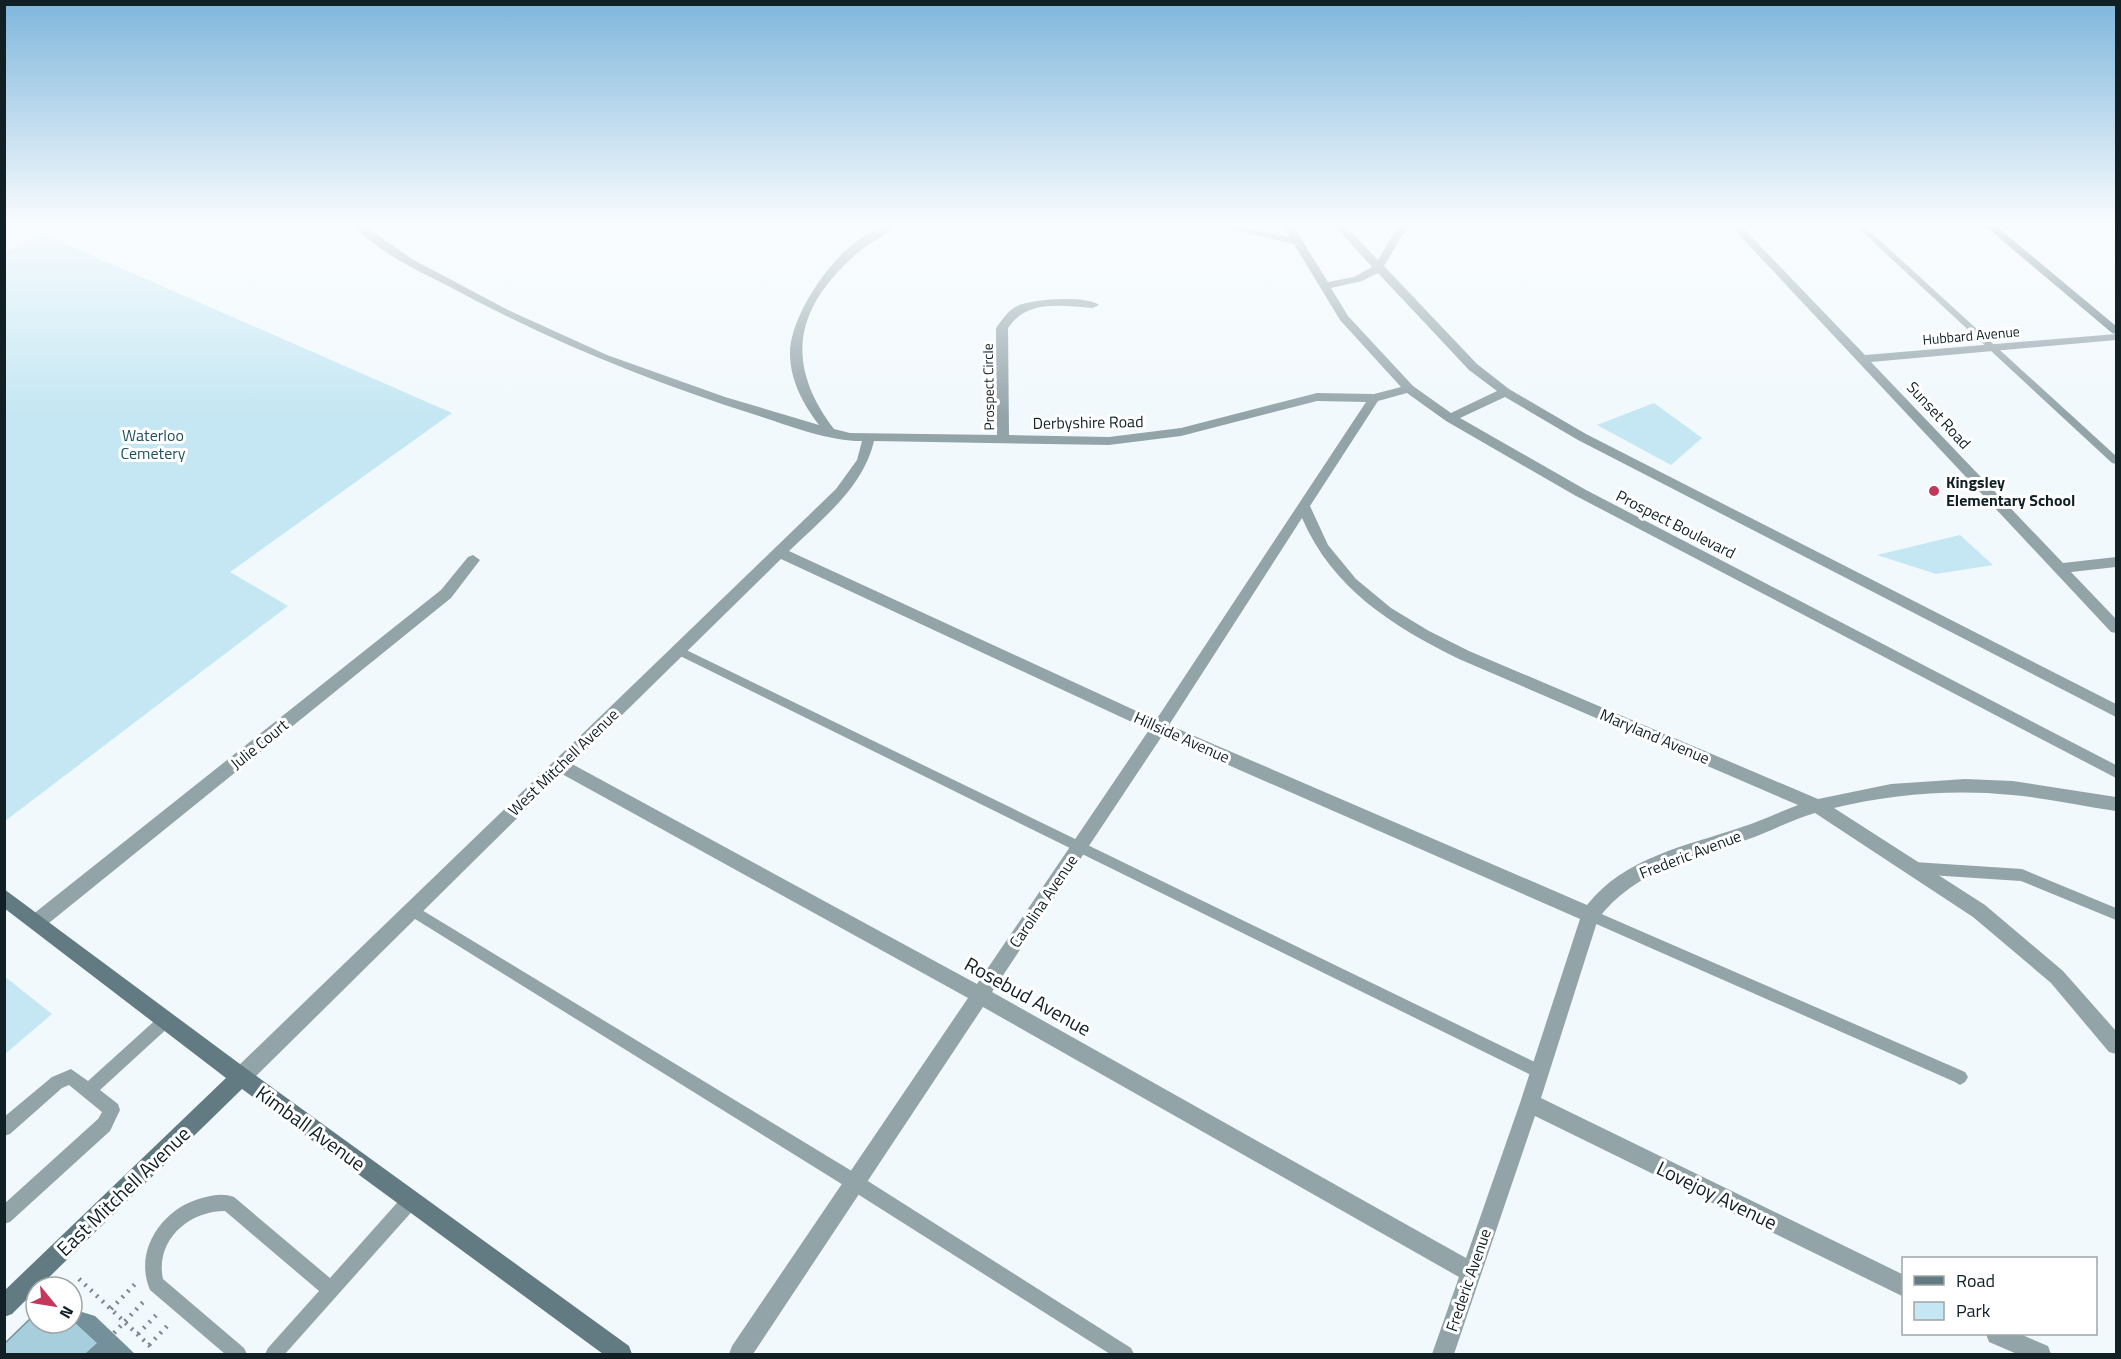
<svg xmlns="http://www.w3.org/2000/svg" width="2121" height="1359" font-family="'Titillium Web',sans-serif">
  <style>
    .green { fill: #c4e7f3 }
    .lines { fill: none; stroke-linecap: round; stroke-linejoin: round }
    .path { stroke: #7d8a8e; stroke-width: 4.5; stroke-dasharray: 2 6; stroke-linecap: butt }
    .lane { fill: #93a4a9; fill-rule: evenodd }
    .street { fill: #93a4a9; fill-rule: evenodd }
    .secondary { fill: #627b83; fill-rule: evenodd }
    .shaded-wall { fill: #74909a }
    .building { fill: #a6cedc; stroke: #74909a; stroke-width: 1.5 }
    .poi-dot { fill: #c5365b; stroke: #fff; stroke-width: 2 }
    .labels { text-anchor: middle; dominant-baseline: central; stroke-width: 6; stroke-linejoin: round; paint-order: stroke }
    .far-street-label { font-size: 14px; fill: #102025; stroke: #fff }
    .street-label { font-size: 16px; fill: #102025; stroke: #fff }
    .park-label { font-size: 16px; fill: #1f505e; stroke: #fff }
    .poi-label { font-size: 16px; font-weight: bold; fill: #102025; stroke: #fff; text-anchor: start }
    .near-street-label { font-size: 20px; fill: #102025; stroke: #fff }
  </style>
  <rect width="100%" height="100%" fill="#f1f9fc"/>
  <g class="green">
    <polygon points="43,234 452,413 230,572 288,606 5,821 5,252"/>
    <polygon points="1654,403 1702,438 1671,465 1597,425"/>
    <polygon points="1960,535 1993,565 1936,574 1877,555"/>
    <polygon points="4,976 52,1014 5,1054 4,1054"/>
  </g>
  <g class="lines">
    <g class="path">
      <polyline points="79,1279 153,1349"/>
      <polyline points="111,1309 136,1283"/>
      <polyline points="114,1333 146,1299"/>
      <polyline points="138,1334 160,1311"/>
      <polyline points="149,1345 171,1322"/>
    </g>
    <g class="lane">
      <polygon points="1856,226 1864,226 2116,456 2116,464 2112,463"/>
      <polygon points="678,646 1545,1067 1548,1072 1545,1077 1540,1080 1535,1077 674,653 672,650"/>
      <polygon points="1914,862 2022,869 2116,908 2116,920 2021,881 1914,874 1909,872 1907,868 1909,864"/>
      <polygon points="412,904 860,1176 1131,1348 1134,1354 1110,1354 848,1188 407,914 405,910 407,906"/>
      <polygon points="1590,909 1965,1072 1968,1077 1965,1082 1960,1085 1955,1082 1585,919 1583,915 1585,911"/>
      <polygon points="166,1013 171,1015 173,1020 171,1025 100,1090 118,1104 120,1110 110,1131 10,1222 4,1224 4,1204 98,1119 102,1112 69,1085 62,1088 10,1134 4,1136 4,1117 52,1077 71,1069 88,1081 161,1015"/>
      <path d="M410,1193L416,1195L418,1201L416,1207L285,1354H265L268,1348L319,1291L225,1211C188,1211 155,1241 163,1279L244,1348L247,1354H225L150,1290C133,1250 163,1208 202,1198C213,1195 223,1193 234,1197L330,1278L404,1195Z"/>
    </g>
    <g class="street">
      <path d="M354,226H365L412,259L508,310L607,355L725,397L819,425C803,404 790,380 790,353C790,310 849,226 894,226C885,237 865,245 854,256C794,310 785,364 834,429L850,433L997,435L996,328C1002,320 1007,312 1015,307C1030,299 1086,295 1099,305L1093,308C1062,306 1027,299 1008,328L1009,435L1109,437L1181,428L1317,393L1374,394L1401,387L1340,320L1294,244L1217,226H1235L1290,237L1283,226H1293L1328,282L1354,277L1372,267L1335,226H1345L1378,260L1398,226H1408L1384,266L1477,364L1509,389L1586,434L2116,704V717L1578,440L1505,397L1460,418L1586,490L2116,765V778L1576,496L1446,421L1407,393L1378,401L1310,506L1328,545L1356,579L1391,608L1429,631L1469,651L1818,799L1891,784L1965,779L2013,781L2116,797V811C2081,806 2047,798 2012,795C1953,789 1892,794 1834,808L1985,905L2063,971L2116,1031V1054L2109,1052L2051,983L1973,917L1815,813C1791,820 1769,832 1746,840C1691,859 1635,870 1598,919L1541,1098L1904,1275V1297L1535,1116L1454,1354H1432L1459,1277L983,1007L753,1354H729L732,1346L968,998L562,774L248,1084L241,1087L234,1084L231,1077L234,1070L836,489L857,460L862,441C827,441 790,426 756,415C650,382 548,340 450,287C419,271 378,252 354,226ZM1378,273L1469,370L1497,391L1451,413L1413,386L1348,316L1331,288L1362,281ZM1317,401L1366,402L1156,720L789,551C822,519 863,488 874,441L1109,445L1181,436ZM1302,518C1332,588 1392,626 1459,659L1798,805C1779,812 1761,821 1742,827C1686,846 1625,857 1587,905L1169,725ZM781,559L1149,730L977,984L572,764ZM1162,736L1580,919L1520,1103L1466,1258L992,992Z"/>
      <polygon points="1731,226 1741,226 1865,355 2116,334 2116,340 1871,362 2063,563 2116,557 2116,567 2071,572 2116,619 2116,633 2111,632"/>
      <polygon points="473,555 480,560 451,598 44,927 38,929 32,927 29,921 32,915 441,590 468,557"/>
      <polygon points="1986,1334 2020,1334 2048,1346 2051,1354 2017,1354 1989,1342"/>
    </g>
    <g class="secondary">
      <polygon points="1985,226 1996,226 2116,326 2116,334 2112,333"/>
      <polygon points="4,889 248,1070 629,1346 632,1354 603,1354 242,1089 39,1287 36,1287 36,1290 12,1314 4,1317 4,1291 226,1078 4,908"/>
    </g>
  </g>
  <polygon class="shaded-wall" points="72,1309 95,1316 135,1354 86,1354 72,1319"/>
  <polygon class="building" points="32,1317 36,1320 36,1323 72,1323 72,1319 98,1343 86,1354 4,1354 4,1344"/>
  <linearGradient id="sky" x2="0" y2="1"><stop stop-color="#7eb6dc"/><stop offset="0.54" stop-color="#f9fcfe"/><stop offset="1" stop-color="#f9fcfe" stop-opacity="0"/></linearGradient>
  <rect width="2121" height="416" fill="url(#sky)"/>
  <circle class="poi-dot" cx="1934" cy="491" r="6"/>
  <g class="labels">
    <g class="far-street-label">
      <text transform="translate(1971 335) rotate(-5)">Hubbard Avenue</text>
      <text transform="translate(988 387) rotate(-91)">Prospect Circle</text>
    </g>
    <g class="street-label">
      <text transform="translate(1939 415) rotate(47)">Sunset Road</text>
      <text transform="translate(1088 422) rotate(-1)">Derbyshire Road</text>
      <text transform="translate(1676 524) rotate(27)">Prospect Boulevard</text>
      <text transform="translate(1655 736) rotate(23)">Maryland Avenue</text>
      <text transform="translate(1182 737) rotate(24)">Hillside Avenue</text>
      <text transform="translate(259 744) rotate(-39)">Julie Court</text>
      <text transform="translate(563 762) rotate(-44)">West Mitchell Avenue</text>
      <text transform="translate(1690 854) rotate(-21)">Frederic Avenue</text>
      <text transform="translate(1043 901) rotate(-56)">Carolina Avenue</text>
      <text transform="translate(1468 1280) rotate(-71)">Frederic Avenue</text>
    </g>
    <g class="park-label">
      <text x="153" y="435">Waterloo<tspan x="153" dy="18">Cemetery</tspan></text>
    </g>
    <g class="poi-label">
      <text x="1946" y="482">Kingsley<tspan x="1946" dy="18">Elementary School</tspan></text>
    </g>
    <g class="near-street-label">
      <text transform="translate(1028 996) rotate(29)">Rosebud Avenue</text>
      <text transform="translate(311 1128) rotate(36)">Kimball Avenue</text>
      <text transform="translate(123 1191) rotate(-44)">East Mitchell Avenue</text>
      <text transform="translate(1717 1195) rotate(26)">Lovejoy Avenue</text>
    </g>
  </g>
  <rect width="2121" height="1359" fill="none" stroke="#102025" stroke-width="12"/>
  <rect x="1902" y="1257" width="195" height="78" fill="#ffffff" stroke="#9fa6a8" stroke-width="1.5"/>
  <rect x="1914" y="1276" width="30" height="9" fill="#627b83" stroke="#9fa6a8" stroke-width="1.5"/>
  <text x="1956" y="1287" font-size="18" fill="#102025">Road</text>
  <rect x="1914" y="1302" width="30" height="18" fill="#c4e7f3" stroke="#9fa6a8" stroke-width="1.5"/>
  <text x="1956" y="1317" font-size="18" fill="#102025">Park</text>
  <g transform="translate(54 1305) rotate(120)"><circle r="28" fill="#ffffff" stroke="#9fa6a8" stroke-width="1.5"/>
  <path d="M0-4.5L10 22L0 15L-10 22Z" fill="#c5365b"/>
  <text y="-9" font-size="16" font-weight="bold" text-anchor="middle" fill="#102025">N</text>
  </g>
</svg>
